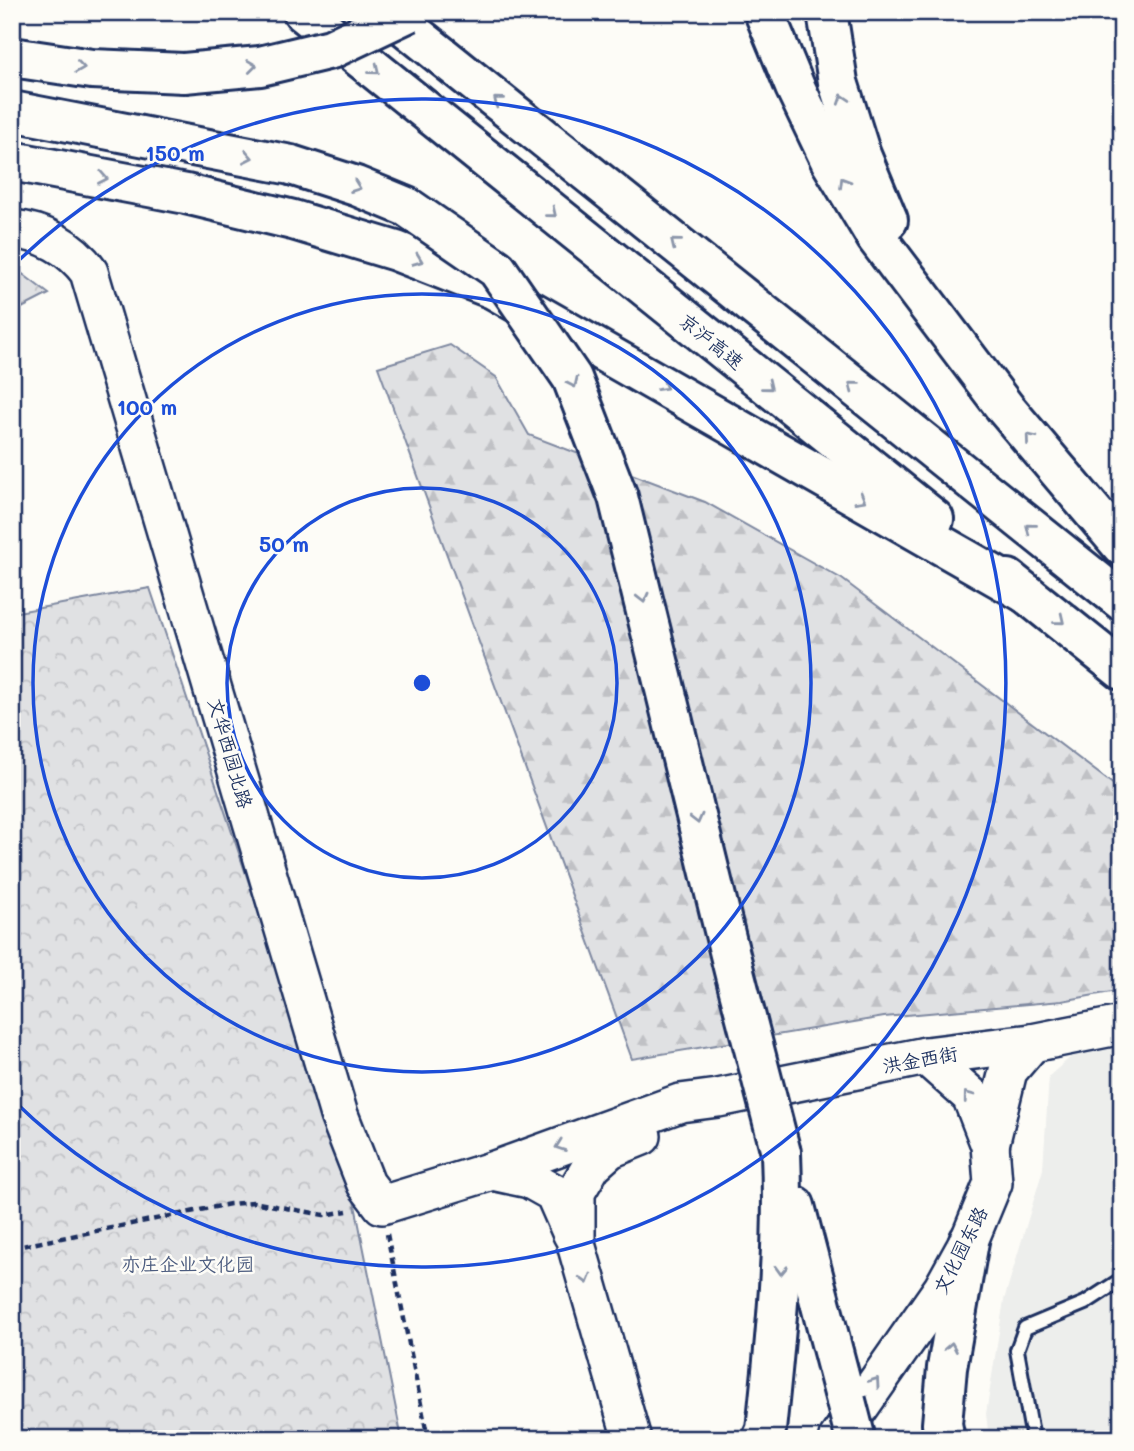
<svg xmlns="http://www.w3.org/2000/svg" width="1134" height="1451" font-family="Mali,'LXGW WenKai TC',sans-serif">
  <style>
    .built { fill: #edeeec }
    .forest { fill: url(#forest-firs); stroke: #7e88a0; stroke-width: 2 }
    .park { fill: url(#park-crowns); stroke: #7e88a0; stroke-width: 2 }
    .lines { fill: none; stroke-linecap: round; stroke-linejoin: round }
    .lane-casing { stroke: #1b2f5e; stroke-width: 18 }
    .secondary-casing { stroke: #1b2f5e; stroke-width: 42 }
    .highway-casing { stroke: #1b2f5e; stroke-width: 44 }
    .path { stroke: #1b2f5e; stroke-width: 4.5; stroke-dasharray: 7 5; stroke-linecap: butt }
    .lane { stroke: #fdfcf7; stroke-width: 12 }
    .secondary { stroke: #fdfcf7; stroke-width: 37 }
    .highway { stroke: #fdfcf7; stroke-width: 38 }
    .highway-bridge-casing { stroke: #1b2f5e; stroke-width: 44; stroke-linecap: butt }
    .highway-bridge { stroke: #fdfcf7; stroke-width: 38 }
    .oneway { stroke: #8c96aa }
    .ring { fill: none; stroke: #1d4ed8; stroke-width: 3.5 }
    .labels { text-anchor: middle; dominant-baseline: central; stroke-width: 5; stroke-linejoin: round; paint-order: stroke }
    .street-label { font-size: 19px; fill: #1b2f5e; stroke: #fdfcf7 }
    .park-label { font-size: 19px; fill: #4c5c7f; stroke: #fdfcf7 }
    .centre { fill: #1d4ed8; stroke: #fdfcf7; stroke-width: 3.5 }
    .ring-label { font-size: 21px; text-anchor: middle; font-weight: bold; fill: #1d4ed8; stroke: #fdfcf7; stroke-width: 5; stroke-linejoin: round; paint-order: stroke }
  </style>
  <defs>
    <pattern id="forest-firs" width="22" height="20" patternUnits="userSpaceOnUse" patternTransform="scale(1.75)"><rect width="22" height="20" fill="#e0e1e3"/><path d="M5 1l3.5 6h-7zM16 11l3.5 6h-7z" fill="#c0c1c5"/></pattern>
    <pattern id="park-crowns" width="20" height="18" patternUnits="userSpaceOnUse" patternTransform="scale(1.75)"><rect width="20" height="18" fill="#e0e1e3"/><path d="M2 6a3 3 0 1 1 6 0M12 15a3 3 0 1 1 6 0" fill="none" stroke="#c0c1c5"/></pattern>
  </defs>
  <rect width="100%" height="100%" fill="#fdfcf7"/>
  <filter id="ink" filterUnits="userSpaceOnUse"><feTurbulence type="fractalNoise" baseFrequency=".0143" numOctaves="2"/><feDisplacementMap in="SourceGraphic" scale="14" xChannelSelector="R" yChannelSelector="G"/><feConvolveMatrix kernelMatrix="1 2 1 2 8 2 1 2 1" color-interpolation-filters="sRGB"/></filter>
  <g filter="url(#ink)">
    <polygon class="built" points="1122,1045 1122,1439 989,1439 986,1414 1004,1300 1043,1169 1049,1076 1073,1055"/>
    <polygon class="forest" points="450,345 496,377 529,435 705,502 842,579 1122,791 1122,990 1062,1001 884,1017 632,1059 378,367"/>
    <g class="park">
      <polygon points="12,266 49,294 12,313"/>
      <polygon points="150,588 352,1190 402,1439 12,1439 12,613"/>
    </g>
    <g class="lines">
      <g class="lane-casing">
        <polyline id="lane" points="1033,1439 1017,1350 1025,1328 1085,1303 1122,1279"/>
      </g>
      <g class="secondary-casing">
        <g id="secondary">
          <path d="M12,229C43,232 71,247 89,272L339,1115L366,1184L382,1205L492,1171L680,1103L718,1098L926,1056L1032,1043L1122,1025"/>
          <polyline points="990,1145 1008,1071 1032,1043"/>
          <polyline points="492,1171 529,1179 554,1193 572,1234"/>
          <polyline points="838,1438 943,1288 969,1241 993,1183 990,1145 971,1096 926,1056"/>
          <polyline points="632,1439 576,1244 576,1192 592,1165 610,1149 642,1136"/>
        </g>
      </g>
      <g class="highway-casing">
        <g id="highway">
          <polyline points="303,12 934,519"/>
          <polyline points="387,12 1122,601"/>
          <polyline points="764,12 795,87 831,162 876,237 1006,409 1122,546"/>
          <polyline points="827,12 838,82 861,155 888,220"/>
          <polyline points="12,57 92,69 184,73"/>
          <polyline points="12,111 291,165"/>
          <polyline points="12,161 186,194 293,220 396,251 493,289 1027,594"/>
          <polyline points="1008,579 1122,670"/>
          <polyline points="795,1206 846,1401"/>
          <path d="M762,1439L766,1430C776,1335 785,1248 781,1153"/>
          <polyline points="945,1439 942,1424 947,1368 969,1241"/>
        </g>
      </g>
      <g class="path">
        <polyline points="387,1234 428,1439"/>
        <polyline points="12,1248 230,1204 253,1202 324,1215 347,1211"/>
      </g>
      <use href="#lane" class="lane"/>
      <use href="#secondary" class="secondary"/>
      <use href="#highway" class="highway"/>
      <g class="highway-bridge-casing">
        <g id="highway-bridge">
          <polyline points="184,73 260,66 331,49 409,12"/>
          <polyline points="291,165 356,186 407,207 497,269 572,378 618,497 735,975 781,1153"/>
          <polyline points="846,1401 855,1436"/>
        </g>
      </g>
      <use href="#highway-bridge" class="highway-bridge"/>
    </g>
    <defs><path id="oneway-chevron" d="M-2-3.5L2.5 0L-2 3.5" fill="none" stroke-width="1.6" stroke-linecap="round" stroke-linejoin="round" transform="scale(1.75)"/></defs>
    <g class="oneway">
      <use href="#oneway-chevron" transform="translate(252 66) rotate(-7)"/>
      <use href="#oneway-chevron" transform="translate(80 67) rotate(8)"/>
      <use href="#oneway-chevron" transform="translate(375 70) rotate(39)"/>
      <use href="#oneway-chevron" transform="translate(843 99) rotate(-108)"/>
      <use href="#oneway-chevron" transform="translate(498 101) rotate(-141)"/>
      <use href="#oneway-chevron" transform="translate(248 157) rotate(11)"/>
      <use href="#oneway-chevron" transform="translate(103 178) rotate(11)"/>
      <use href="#oneway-chevron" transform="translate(844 182) rotate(-121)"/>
      <use href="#oneway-chevron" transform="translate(356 187) rotate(20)"/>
      <use href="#oneway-chevron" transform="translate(552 213) rotate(39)"/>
      <use href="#oneway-chevron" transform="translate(675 243) rotate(-141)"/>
      <use href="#oneway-chevron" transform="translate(418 260) rotate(21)"/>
      <use href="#oneway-chevron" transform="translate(573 383) rotate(65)"/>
      <use href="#oneway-chevron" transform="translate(663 386) rotate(30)"/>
      <use href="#oneway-chevron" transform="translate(768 386) rotate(39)"/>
      <use href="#oneway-chevron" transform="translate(853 386) rotate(-141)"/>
      <use href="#oneway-chevron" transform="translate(1030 438) rotate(-130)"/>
      <use href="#oneway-chevron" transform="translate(861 499) rotate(30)"/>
      <use href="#oneway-chevron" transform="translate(1030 528) rotate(-141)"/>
      <use href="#oneway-chevron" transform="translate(643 598) rotate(76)"/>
      <use href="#oneway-chevron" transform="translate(1060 620) rotate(39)"/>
      <use href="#oneway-chevron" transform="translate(697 819) rotate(76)"/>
      <use href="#oneway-chevron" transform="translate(968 1096) rotate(-127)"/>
      <use href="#oneway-chevron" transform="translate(560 1146) rotate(160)"/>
      <use href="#oneway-chevron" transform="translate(781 1270) rotate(92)"/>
      <use href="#oneway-chevron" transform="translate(586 1279) rotate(74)"/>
      <use href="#oneway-chevron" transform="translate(951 1347) rotate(-80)"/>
      <use href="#oneway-chevron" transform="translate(875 1382) rotate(-55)"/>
    </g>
  </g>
  <g class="ring">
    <circle cx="422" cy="683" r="195"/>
    <circle cx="422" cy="683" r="389"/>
    <path d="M13 266A584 584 0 1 1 13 1100"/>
  </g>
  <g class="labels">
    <g class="street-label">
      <text transform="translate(712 341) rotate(39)">京沪高速</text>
      <text transform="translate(231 753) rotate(74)">文华西园北路</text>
      <text transform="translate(920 1059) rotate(-10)">洪金西街</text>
      <text transform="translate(960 1250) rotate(-63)">文化园东路</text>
    </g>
    <g class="park-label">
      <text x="188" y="1263">亦庄企业文化园</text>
    </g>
  </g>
  <circle cx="422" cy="683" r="10" class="centre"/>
  <g class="ring-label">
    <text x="175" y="161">150 m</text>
    <text x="147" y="415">100 m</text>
    <text x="284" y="552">50 m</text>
  </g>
  <rect width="1134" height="1451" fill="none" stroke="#fdfcf7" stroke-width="42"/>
  <rect x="21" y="21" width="1092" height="1409" fill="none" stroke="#1b2f5e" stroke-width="2.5" filter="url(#ink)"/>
</svg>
